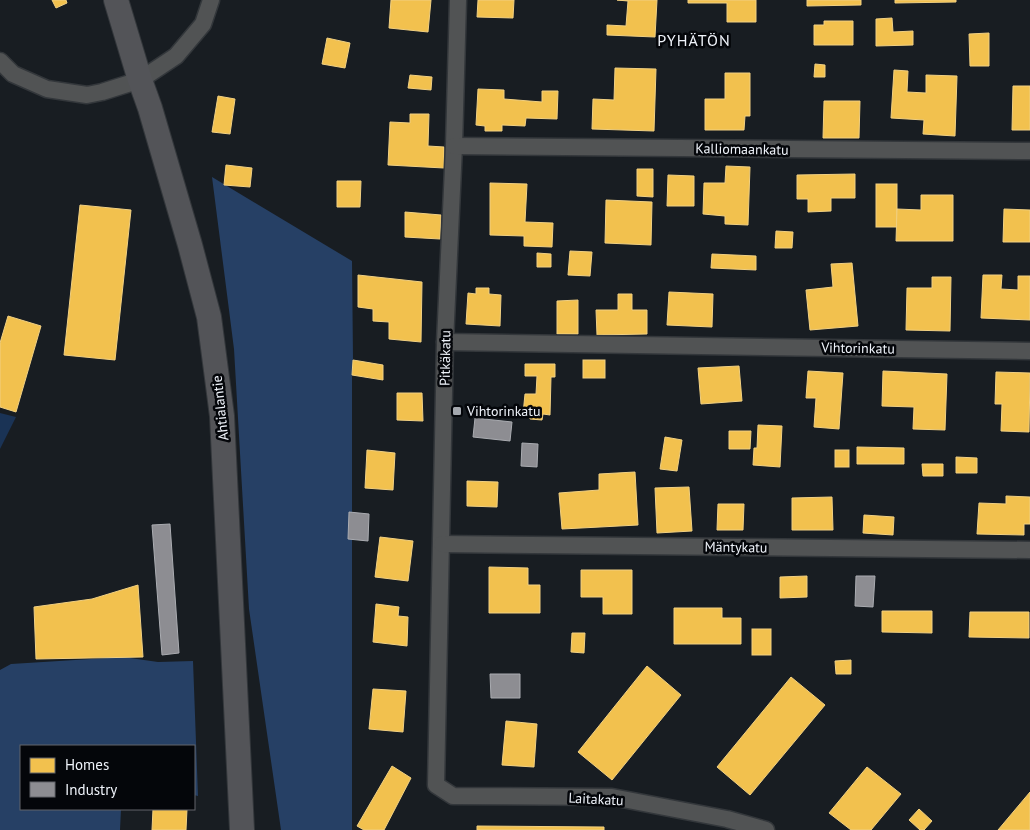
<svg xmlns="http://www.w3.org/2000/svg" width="1030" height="830" font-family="'PT Sans',sans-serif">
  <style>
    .green { fill: #1a3355 }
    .forest { fill: #264065 }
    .homes { fill: #f2c14e; stroke: #f1d082 }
    .industry { fill: #8d8d92; stroke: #aaacb1 }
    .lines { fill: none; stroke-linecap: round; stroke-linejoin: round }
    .street-casing { stroke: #33373b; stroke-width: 19 }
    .secondary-casing { stroke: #33373b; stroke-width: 26 }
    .street { stroke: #515354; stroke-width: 16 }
    .secondary { stroke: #535458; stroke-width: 24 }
    .poi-dot { fill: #a4a8ae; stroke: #04060a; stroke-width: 2 }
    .labels { text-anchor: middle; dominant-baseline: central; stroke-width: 5; stroke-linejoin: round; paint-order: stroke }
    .street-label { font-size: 14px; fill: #eff3fa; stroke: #04060a }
    .poi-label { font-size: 14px; fill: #eff3fa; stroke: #04060a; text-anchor: start }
    .quarter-label { font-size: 16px; letter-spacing: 1px; fill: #eff3fa; stroke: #04060a }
  </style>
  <rect width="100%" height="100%" fill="#181d22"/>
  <polygon class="green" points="0,413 16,417 0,449"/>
  <g class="forest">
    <polygon points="212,177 352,261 353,360 352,375 352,830 281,830 249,609 234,349"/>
    <polygon points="123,657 158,662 193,661 198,796 194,795 194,746 21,746 21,809 121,809 120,830 0,830 0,670 11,664"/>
  </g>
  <g class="homes">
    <polygon points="52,0 66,0 67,3 56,8"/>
    <polygon points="391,0 431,0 428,32 389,28"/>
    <polygon points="478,0 514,0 513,18 477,17"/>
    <polygon points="657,0 655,37 607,35 607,25 626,26 628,1 617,0"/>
    <polygon points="688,0 756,0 756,22 727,22 727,3 688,3"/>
    <polygon points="807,0 861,0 861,5 807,6"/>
    <polygon points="895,0 956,0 956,2 895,3"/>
    <polygon points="892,18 893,32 913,31 913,45 876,46 876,19"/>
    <polygon points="824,21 853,21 853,45 814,45 814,25 824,25"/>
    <polygon points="989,33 989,66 970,66 969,34"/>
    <polygon points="327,38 350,43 345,68 322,64"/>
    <polygon points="815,64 825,65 825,77 814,77"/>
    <polygon points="615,68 656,69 654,131 592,129 593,99 614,100"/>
    <polygon points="894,70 908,71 907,92 926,93 926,75 957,76 955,136 923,134 924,120 891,118"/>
    <polygon points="725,73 750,73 750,116 745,116 744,130 705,130 705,99 725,99"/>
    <polygon points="410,75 432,77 431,90 408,88"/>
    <polygon points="1013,86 1030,86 1030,130 1012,130"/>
    <polygon points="478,89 504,90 504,99 542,102 542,91 558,91 557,119 526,118 525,126 502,125 502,131 485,131 485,126 476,125"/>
    <polygon points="218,96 235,99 230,134 212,132"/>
    <polygon points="824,101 860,101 859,138 823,138"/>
    <polygon points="410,114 429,114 428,146 444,147 444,168 388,165 390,122 410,123"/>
    <polygon points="226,165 252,168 250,187 224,185"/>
    <polygon points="726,166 750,167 748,225 725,224 725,216 703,214 704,183 725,183"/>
    <polygon points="637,169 653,169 653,197 637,196"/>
    <polygon points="855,174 855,198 831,198 831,211 808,212 808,199 797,199 797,175"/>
    <polygon points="668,175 694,176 694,206 667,206"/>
    <polygon points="337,181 361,181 360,207 337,207"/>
    <polygon points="490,183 527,184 525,222 553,223 552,247 524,246 524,236 490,235"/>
    <rect x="876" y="184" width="21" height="43"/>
    <polygon points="921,195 953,195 953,241 896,241 897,209 921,210"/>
    <polygon points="606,200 652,202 651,245 605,243"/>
    <polygon points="80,205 131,210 115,360 64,355"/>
    <polygon points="1004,209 1030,210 1030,242 1003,242"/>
    <polygon points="405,212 441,215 440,239 405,237"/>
    <polygon points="776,231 793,232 792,248 775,248"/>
    <polygon points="570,251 592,252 590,276 568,275"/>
    <polygon points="537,253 551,254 551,267 537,267"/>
    <polygon points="712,254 756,256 756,270 711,268"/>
    <polygon points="852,263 858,326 810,330 806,290 833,287 831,264"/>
    <polygon points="358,275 422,282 421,342 389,339 389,322 373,321 373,309 358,307"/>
    <polygon points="983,275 1002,275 1001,289 1018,290 1018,276 1030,276 1030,320 981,318"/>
    <polygon points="932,277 951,277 950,331 906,330 907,288 932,288"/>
    <polygon points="476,288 489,288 489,294 501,295 500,326 466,324 468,293 476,294"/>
    <polygon points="669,292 713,294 712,327 667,325"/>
    <polygon points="618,294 632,294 632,310 647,310 647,334 597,335 596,310 618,310"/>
    <polygon points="578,300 578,334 557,334 557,301"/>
    <polygon points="8,316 41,326 16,412 0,407 0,343"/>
    <polygon points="353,360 383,365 383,380 352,375"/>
    <rect x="583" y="360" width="22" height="18"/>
    <polygon points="525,364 555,364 555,377 551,377 550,415 543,414 542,420 530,419 530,414 523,414 525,394 536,394 537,376 525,376"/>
    <polygon points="739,366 742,401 701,404 698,368"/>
    <polygon points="808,371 843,373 839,429 814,427 816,398 806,398"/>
    <polygon points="883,371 947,374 945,430 913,429 914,407 882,406"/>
    <polygon points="996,372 1030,373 1029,432 1001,431 1002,404 995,404"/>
    <polygon points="397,393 422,393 423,421 397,420"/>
    <polygon points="758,425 782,426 780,467 753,465 754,448 757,448"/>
    <polygon points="729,431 751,431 750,449 729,449"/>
    <polygon points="665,437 682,440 677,471 660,469"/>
    <polygon points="857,447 904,448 904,464 857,464"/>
    <polygon points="367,450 395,453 393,490 365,488"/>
    <rect x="835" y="450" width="14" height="17"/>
    <polygon points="956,457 977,458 977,473 956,473"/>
    <polygon points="922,464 943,464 943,476 923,476"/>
    <polygon points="635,472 638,525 562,529 559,493 599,490 599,474"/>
    <polygon points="467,481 498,482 497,507 467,506"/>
    <polygon points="689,487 692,531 657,533 655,488"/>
    <polygon points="1006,496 1030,497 1030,524 1024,524 1024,535 977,534 979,503 1006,504"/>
    <polygon points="832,497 833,530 792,530 792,498"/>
    <polygon points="718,504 744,504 743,530 717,530"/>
    <polygon points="864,515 894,517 893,535 863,533"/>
    <polygon points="380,537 413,541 408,581 375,577"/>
    <polygon points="489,567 528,568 528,585 540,585 540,613 489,613"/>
    <polygon points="581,570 632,570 632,614 603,614 603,597 581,597"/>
    <polygon points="807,576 807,597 780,598 780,577"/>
    <polygon points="138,585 143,657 36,659 34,607 92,599"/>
    <polygon points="376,604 399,607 398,616 408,617 407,646 373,642"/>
    <polygon points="674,608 722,608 722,618 741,618 741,644 674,644"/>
    <polygon points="882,611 932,611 932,633 882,632"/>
    <polygon points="970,612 1029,612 1029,638 969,637"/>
    <rect x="752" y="629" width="19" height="26"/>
    <polygon points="572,633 585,633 584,653 571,652"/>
    <polygon points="851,660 851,674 836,674 835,661"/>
    <polygon points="647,666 681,695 612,780 578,752"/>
    <polygon points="791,677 825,705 750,795 717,767"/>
    <polygon points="373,689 406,691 403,732 369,729"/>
    <polygon points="506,721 537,724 534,767 502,765"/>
    <polygon points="392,766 411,778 384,830 364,830 357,826"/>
    <polygon points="867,767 901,794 871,830 851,830 829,813"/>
    <polygon points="1030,792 1030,830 998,830"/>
    <polygon points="153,809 187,809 186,830 152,830"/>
    <polygon points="919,809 932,821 924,830 920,830 909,820"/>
    <polygon points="477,826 604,827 604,830 477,830"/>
  </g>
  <g class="industry">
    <polygon points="475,418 512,422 510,441 473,437"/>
    <polygon points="522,443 538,444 537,467 521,466"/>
    <polygon points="349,512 369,514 368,541 348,539"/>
    <polygon points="170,524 179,653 162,655 152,525"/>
    <polygon points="856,576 875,576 873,607 855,606"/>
    <polygon points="490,674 520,674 520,698 491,698"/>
  </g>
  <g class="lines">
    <g class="street-casing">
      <g id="street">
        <polyline points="458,0 454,146 445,342 436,785 453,796 612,797 727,819 766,830"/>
        <polyline points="0,61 13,74 47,89 87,95 102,92 140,80 176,56 203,24 211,0"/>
        <polyline points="454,146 1030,151"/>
        <polyline points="445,342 1030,351"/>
        <polyline points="442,544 1030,550"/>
      </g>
    </g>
    <g class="secondary-casing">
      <polyline id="secondary" points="116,0 140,80 150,108 190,245 209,317 222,416 242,830"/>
    </g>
    <use href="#street" class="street"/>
    <use href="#secondary" class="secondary"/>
  </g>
  <rect class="poi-dot" x="452" y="406" width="10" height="10" rx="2.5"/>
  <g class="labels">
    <g class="street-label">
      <text transform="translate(742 149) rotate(1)">Kalliomaankatu</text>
      <text transform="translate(858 348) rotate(1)">Vihtorinkatu</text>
      <text transform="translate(445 358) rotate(-89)">Pitkäkatu</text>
      <text transform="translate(220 408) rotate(-96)">Ahtialantie</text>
      <text transform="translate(736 547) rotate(1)">Mäntykatu</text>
      <text transform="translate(596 799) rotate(3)">Laitakatu</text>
    </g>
    <g class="poi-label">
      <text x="467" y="411">Vihtorinkatu</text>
    </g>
    <g class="quarter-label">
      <text x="694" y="40">PYHÄTÖN</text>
    </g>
  </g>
  <rect x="20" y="745" width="175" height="65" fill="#04060a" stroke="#62656a"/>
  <rect x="30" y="758" width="25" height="15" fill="#f2c14e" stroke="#62656a"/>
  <text x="65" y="770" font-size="15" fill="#eff3fa">Homes</text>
  <rect x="30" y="782" width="25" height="15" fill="#8d8d92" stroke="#62656a"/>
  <text x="65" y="795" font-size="15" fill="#eff3fa">Industry</text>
</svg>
